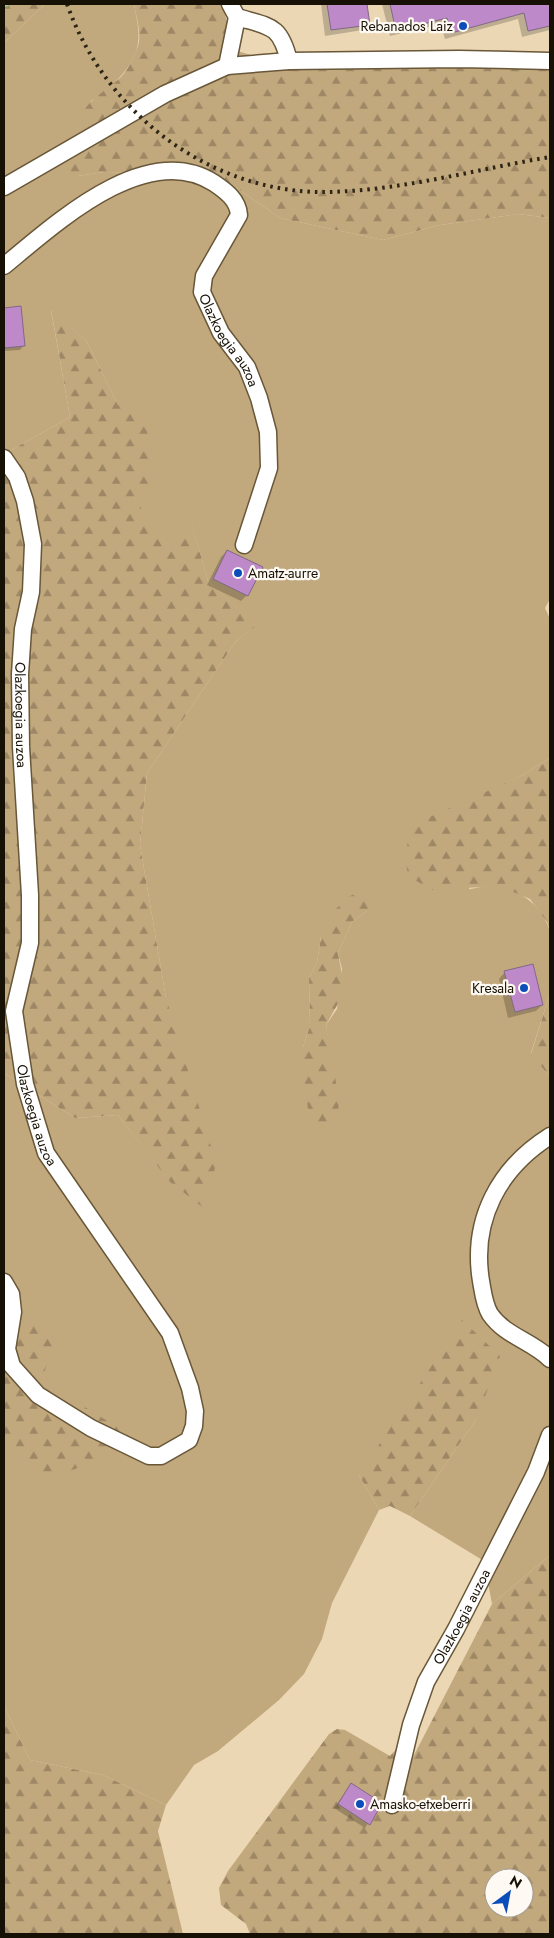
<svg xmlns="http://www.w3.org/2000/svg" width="554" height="1938" font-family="Jost,sans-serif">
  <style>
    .green { fill: #c2a87d; fill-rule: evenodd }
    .forest { fill: url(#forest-firs); fill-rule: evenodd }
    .shadow { fill: #0003 }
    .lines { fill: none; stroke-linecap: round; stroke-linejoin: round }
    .stream { stroke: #96cd8b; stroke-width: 4.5 }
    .building { fill: #bd89c8; stroke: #806985 }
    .minor-casing { stroke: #685738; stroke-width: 19 }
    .minor { stroke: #fff; stroke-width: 16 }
    .rail { stroke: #2d2516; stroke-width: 4; stroke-dasharray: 2.5 5; stroke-linecap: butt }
    .poi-dot { fill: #0b4eb9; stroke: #fefaf3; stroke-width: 2 }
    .labels { text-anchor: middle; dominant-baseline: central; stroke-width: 4.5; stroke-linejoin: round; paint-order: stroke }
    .poi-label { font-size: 14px; fill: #171004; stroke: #fefaf3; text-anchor: end }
    .street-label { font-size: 14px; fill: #171004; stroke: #fefaf3 }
  </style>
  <defs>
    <pattern id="forest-firs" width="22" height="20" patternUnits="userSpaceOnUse" patternTransform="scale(1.25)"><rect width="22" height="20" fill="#c2a87d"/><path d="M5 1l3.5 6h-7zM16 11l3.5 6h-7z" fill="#9d8764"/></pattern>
  </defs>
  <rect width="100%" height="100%" fill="#ecd7b4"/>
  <path class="green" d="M45,4H134C136,16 140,30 138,43C135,67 110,89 91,101L78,176L104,172L145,173L185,165L231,184L280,218L383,240L440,225L518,214L550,218V599L545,608L550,619V758L521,776L474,799L469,889C478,888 491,884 500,886C524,892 542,907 550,931V993L531,1053L550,1077V1555L492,1604L484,1561L410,1516L477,1418L359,1475L379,1510L332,1603L322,1639L304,1674L279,1700L218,1751L194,1765L166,1805L103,1775L30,1760L4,1706V1073L75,1118L118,1115L170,1181L166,998L140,845L147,773L236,641L255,626L208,581L192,525L150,714L118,405L87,342L51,310L70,417L6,453L4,451V43ZM370,909L352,922L338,953L342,969L337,1009L326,1025L331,1062L303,1047L310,1026L309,978L317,963L321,936Z"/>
  <g class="forest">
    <polygon points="4,4 45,4 4,43"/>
    <path d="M134,4H222L227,22V40L237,51L255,56L550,54V218L518,214L440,225L383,240L280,218L231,184L185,165L145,173L104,172L78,176L60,172L61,163L87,133C85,127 82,121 83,114C85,102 112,86 121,77C128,70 135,55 138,46C142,34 136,16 134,4Z"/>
    <polygon points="51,309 87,342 118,405 147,416 149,483 139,505 169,548 192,524 208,581 256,626 236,641 147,773 140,845 166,998 216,1163 205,1209 170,1182 118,1115 75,1118 4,1073 4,451 6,453 70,417"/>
    <polygon points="550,758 550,931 547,922 530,899 499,886 432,890 408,876 405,857 408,841 423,820 521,776"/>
    <polygon points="357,893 366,894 371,900 370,909 352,922 338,953 345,991 326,1025 339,1100 338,1115 324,1133 311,1128 305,1090 303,1047 310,1026 309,978 317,963 321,936 330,915 348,897"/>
    <polygon points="550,993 550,1077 531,1054"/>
    <polygon points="30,1318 55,1339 44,1373 72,1399 125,1432 101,1459 46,1480 4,1449 4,1333"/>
    <polygon points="462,1320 500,1356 477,1418 410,1516 390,1506 379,1510 359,1475"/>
    <path d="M550,1555V1934H250L246,1924L221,1905L219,1888L228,1871L329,1734L337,1729L345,1730L390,1756L399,1746L411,1761L492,1604ZM494,1878H524V1908H494Z"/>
    <polygon points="4,1706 30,1760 103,1775 166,1805 158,1831 183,1934 4,1934"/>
  </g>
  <g class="shadow">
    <polygon points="321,4 366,4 369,24 363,30 325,36"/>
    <polygon points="382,4 550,4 550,30 522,37 518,19 445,39 441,24 390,36"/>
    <polygon points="20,307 24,345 20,350 4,351 4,309"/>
    <polygon points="227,551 247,595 241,601 207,585 221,557"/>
    <polygon points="505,972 542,1005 536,1011 508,1018 499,979"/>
    <polygon points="351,1784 381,1804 365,1828 334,1808"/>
  </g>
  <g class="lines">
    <polyline class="stream" points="4,5 7,4"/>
  </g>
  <g class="building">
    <polygon points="327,4 367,4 370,25 331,30"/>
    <polygon points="390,4 550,4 550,26 528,31 524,13 451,33 447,18 396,31"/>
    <polygon points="21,306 25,346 4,348 4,308"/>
    <polygon points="227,550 263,567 248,596 213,579"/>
    <polygon points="533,964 543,1005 515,1012 504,971"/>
    <polygon points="351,1783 382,1803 370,1825 338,1804"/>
  </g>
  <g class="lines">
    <g class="minor-casing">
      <g id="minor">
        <path d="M237,17C270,27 280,24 289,61"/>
        <polyline points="227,66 237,17 230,4"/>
        <polyline points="4,187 165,94 227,66 289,61 459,59 550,61"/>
        <path id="s1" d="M4,266C54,225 146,139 214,183C226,191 238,200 239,215L204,276L202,292L221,333L247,367L259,398L268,432L269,468L244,545"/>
        <path id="s2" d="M4,458L17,477L25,501L33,544L31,592L23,629L20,674L21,747L30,895V943L14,1011L25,1084L46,1153L170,1333L190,1388L195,1411L194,1426L189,1440L161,1456H149L91,1428L38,1395L12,1366L7,1349L13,1312L11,1294L4,1282"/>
        <path d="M550,1136C499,1168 471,1220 481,1281C483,1292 484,1304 490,1314C505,1336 532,1341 550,1359"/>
        <path id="s3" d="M392,1805L411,1725L426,1682L456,1629L536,1472L550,1435"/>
      </g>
    </g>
    <use href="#minor" class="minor"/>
    <path class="rail" d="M67,4C105,113 211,195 330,192C404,190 477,169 550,157"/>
  </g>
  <g class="poi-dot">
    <circle cx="463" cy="26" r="5"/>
    <circle cx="238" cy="573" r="5"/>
    <circle cx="524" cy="988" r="5"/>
    <circle cx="360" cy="1804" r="5"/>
  </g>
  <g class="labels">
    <g class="poi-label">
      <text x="453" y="26">Rebanados Laiz</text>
      <text x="248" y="573" text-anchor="start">Amatz-aurre</text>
      <text x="514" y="988">Kresala</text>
      <text x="370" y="1804" text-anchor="start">Amasko-etxeberri</text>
    </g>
    <g class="street-label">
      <text stroke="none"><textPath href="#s1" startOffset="425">Olazkoegia auzoa</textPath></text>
      <text stroke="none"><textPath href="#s2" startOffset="264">Olazkoegia auzoa</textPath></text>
      <text stroke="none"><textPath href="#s2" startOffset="669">Olazkoegia auzoa</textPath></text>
      <text stroke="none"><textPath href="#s3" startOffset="202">Olazkoegia auzoa</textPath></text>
    </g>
  </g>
  <rect width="554" height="1938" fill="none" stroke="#171004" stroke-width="10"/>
  <g transform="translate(509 1893) rotate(32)"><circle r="24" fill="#fefaf3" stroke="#a29c93"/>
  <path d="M0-4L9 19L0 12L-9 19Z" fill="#0b4eb9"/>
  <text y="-8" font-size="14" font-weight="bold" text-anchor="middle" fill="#171004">N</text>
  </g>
</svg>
